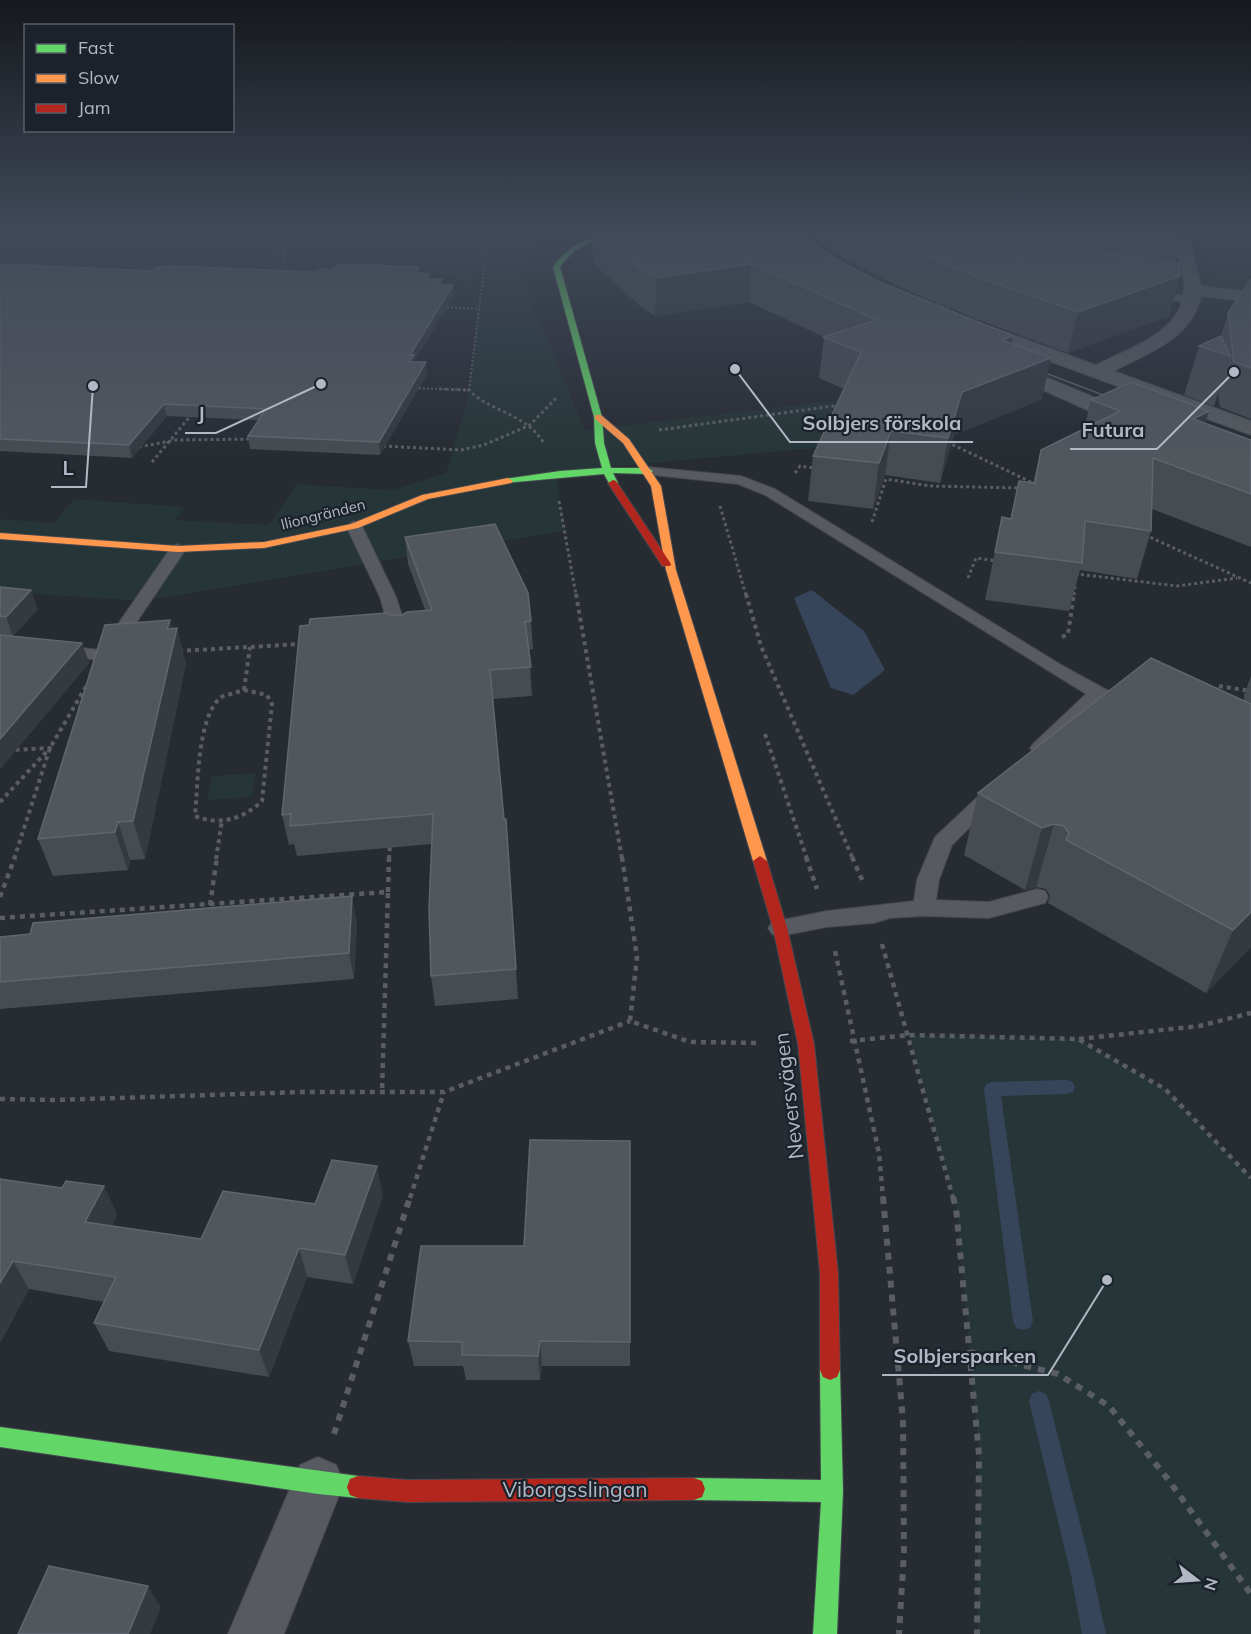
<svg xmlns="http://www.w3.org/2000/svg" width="1251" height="1634" font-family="Mulish,sans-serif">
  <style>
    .green { fill: #263537 }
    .water { fill: #37455a }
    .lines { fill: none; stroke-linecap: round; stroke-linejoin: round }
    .stream { fill: #37455a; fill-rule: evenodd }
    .lane-casing { stroke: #43464b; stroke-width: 2 }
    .street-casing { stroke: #43464b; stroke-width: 2 }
    .fast-casing { stroke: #44484f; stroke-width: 2 }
    .slow-casing { stroke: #44484f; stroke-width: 2 }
    .jam-casing { stroke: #44484f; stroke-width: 2 }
    .path-far4 { stroke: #5a5e64; stroke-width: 2; stroke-dasharray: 2 2; stroke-linecap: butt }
    .path-far3 { stroke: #5a5e64; stroke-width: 3; stroke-dasharray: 3 3; stroke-linecap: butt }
    .path-far2 { stroke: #5a5e64; stroke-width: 4; stroke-dasharray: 4 4; stroke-linecap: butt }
    .path-far1 { stroke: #5a5e64; stroke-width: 4.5; stroke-dasharray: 5 5; stroke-linecap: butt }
    .path { stroke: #5a5e64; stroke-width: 6; stroke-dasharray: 7 7; stroke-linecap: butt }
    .lane { fill: #575a60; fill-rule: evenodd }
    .street { fill: #575a60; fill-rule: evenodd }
    .fast { fill: #63d668; fill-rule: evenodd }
    .slow { fill: #ff974d; fill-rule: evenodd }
    .jam { fill: #b3261e; fill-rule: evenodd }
    .tram { stroke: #5b5d64; stroke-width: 1.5 }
    .wall { fill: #474b52 }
    .shaded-wall { fill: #353940 }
    .building { fill: #52575e; stroke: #61666e; stroke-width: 1.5 }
    .labels { text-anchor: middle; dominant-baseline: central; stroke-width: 4.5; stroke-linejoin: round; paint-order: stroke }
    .far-street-label { font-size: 15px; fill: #b1b7c3; stroke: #1b222b }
    .near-street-label { font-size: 21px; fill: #b1b7c3; stroke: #1b222b }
    .leader { fill: none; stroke: #b1b7c3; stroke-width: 2 }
    .callout-dot { fill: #b1b7c3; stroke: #1b222b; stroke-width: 2 }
    .callout-label { font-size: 20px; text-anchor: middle; font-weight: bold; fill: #b1b7c3; stroke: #1b222b; stroke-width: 4.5; stroke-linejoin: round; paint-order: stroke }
  </style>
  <rect width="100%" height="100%" fill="#272b32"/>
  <g class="green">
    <polygon points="0,230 531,230 531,245 527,248 525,287 585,430 865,397 925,438 556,472 565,531 143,601 0,592 0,519 53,523 74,499 185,507 176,520 269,525 296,484 393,490 446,473 467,401 483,272 474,271 472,283 435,271 355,269 244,275 0,266"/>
    <polygon points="1124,230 1251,230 1251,291 1219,287 1207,273 1210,260 1203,241"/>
    <polygon points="256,773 252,797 207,800 212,776"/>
    <polygon points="909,1035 1078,1039 1165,1089 1251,1178 1251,1634 977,1634 979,1455 956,1208"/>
  </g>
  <polygon class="water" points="812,590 864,631 885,670 853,695 831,688 794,598"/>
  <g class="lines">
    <g class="stream">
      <polygon points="1067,1080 1073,1082 1075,1087 1073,1092 1067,1094 1001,1096 1033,1321 1030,1328 1023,1330 1016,1328 1013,1321 984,1089 986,1084 992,1082"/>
      <polygon points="1039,1391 1046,1394 1049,1401 1093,1575 1106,1634 1082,1634 1071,1575 1029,1401 1032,1394"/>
    </g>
    <g class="lane-casing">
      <g id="lane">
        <polygon points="1146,290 1191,297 1197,300 1191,303 1142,295 1140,293"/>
        <polygon points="648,467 741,476 775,489 1063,666 1105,689 1136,701 1138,705 1136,709 1129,711 1101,701 1047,752 1033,752 1030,748 1033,744 1086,694 765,495 738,484 643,474 641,471 643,468"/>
        <polygon points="354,521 362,526 396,597 409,637 406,641 394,641 391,637 380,597 346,526"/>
        <polygon points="178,544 186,549 111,660 105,661 52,654 49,650 52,646 58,645 100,650 172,546"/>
        <polygon points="994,786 1001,788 1004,793 952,845 939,880 936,900 989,902 1037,889 1045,891 1048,897 1045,903 989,918 924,916 890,918 874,923 827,927 780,936 772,934 768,928 772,922 827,911 914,901 917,880 935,837 987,788"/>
      </g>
    </g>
    <g class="street-casing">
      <g id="street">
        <path d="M781,230H799L822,249L854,269L851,273C832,277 793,245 781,230Z"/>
        <path d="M1068,230H1114L1190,242L1201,286L1251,292V302L1201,296C1192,339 1148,353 1114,371L1251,421V435L964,330L962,326L964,322H978L1096,365C1128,348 1182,333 1184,290C1185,277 1179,262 1177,249L1076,235Z"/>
        <polygon points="1005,360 1139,416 1142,421 1139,426 1131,427 1123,426 998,370 995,366 998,362"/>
        <polygon points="318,1457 336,1465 344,1483 284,1634 228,1634 300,1465"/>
      </g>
    </g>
    <g class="fast-casing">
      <g id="fast">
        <path d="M626,230H655C647,234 636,233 627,234C600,237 576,244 560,267L602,417L604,443L611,468H648L653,471L648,474L613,473L618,483L613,486L610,485L604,474L505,483V479L560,471L602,468L595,443L594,417L553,267C571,241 596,235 626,230Z"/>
        <polygon points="830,1360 837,1363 840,1370 843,1491 837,1634 813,1634 821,1502 694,1500 686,1497 683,1489 686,1481 694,1478 821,1480 820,1370 823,1363"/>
        <polygon points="0,1427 358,1476 366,1479 369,1487 366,1495 358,1498 318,1494 0,1447"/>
      </g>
    </g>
    <g class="slow-casing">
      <g id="slow">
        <polygon points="595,415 601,415 629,439 661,486 676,570 767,861 765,864 755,864 753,861 666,570 651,486 623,443 595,419"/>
        <polygon points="508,478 513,481 511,483 428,499 358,528 264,548 178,552 0,539 0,533 178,546 264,542 351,524 422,495"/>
      </g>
    </g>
    <g class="jam-casing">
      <g id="jam">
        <polygon points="613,480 616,481 671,564 670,566 662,566 661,564 608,483"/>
        <polygon points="760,856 767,861 787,928 814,1044 838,1273 840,1370 837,1377 830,1380 823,1377 820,1370 820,1273 798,1044 773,928 753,861"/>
        <polygon points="358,1476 407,1480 694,1478 702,1481 705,1489 702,1497 694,1500 407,1502 358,1498 350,1495 347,1487 350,1479"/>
      </g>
    </g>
    <g class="path-far4">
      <polyline points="245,230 282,255"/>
      <polyline points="534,243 535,230"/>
      <polyline points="0,245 47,230"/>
      <polyline points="287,275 283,255 288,230"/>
      <polyline points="895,284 949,308"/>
      <polyline points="443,307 479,309"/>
      <polyline points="415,388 468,390"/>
      <polyline points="469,390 489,230"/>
    </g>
    <g class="path-far3">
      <polyline points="439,389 468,390"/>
      <path d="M468,389C489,412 524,412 543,442"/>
      <polyline points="659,430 841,405"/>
      <polyline points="947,442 1035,484"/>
      <polyline points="383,446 461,450 484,445 530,425 557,397"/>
      <polyline points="139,447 176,440 253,439"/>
      <polyline points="152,462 192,414"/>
      <polyline points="795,473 800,466 814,468"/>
      <polyline points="559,501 576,595"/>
      <polyline points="720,506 746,595"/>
      <polyline points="872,522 886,479 930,486 1021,488"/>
      <polyline points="1145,535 1251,583"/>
      <polyline points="1077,576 1077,574 1177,586 1237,578"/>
      <polyline points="968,578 976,558 997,561"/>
      <polyline points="1074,595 1075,586"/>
    </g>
    <g class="path-far2">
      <polyline points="576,594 622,859"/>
      <polyline points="746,594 761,646 853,859"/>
      <polyline points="1062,637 1068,634 1074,594"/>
      <polyline points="179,651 301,644"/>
      <path d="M244,690L267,695L272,704L262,801C243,819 220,826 195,816C198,786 197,717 221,697Z"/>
      <polyline points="244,690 250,647"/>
      <polyline points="1219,693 1218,686 1251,691"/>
      <polyline points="765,734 807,859"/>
      <polyline points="0,802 50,748 13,750"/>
      <polyline points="14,859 50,748 88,683"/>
      <polyline points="216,859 222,820"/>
      <polyline points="389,859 390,843"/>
    </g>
    <g class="path-far1">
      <polyline points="622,857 637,957 630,1021 690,1042 761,1043"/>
      <polyline points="806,857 817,889"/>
      <polyline points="852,857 863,882"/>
      <polyline points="388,892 389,857"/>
      <polyline points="0,897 15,857"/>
      <polyline points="210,905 217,857"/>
      <polyline points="0,918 388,892 382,1092"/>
      <polyline points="882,944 953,1198"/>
      <polyline points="835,951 879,1153 883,1198"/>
      <polyline points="1079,1039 1199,1026 1251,1013"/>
      <polyline points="850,1041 909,1035 1078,1039 1165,1089 1251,1178"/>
      <polyline points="0,1099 55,1100 302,1092 444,1092 630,1021"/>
      <polyline points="410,1198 444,1092"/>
    </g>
    <g class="path">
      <polyline points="883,1197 903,1420 904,1552 899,1634"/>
      <polyline points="953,1197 956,1208 979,1455 977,1634"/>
      <polyline points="970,1352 1058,1374 1109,1406 1167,1478 1251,1594"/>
      <polyline points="334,1434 410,1197"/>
    </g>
    <use href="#lane" class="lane"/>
    <use href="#street" class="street"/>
    <use href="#fast" class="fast"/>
    <use href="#slow" class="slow"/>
    <use href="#jam" class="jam"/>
    <polyline class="tram" points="1032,368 1119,401"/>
  </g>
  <g class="wall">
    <polygon points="571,230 780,230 882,283 1013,336 1011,343 1042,399 954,435 940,483 885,475 873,509 808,501 813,456 844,389 819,378 824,337 749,302 655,316 640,306 593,263 592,233 580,236"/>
    <polygon points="805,230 1173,230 1178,253 1175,262 1169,316 1068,353 976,319 883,279 848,261 816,240"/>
    <polygon points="0,264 152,271 317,272 333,270 418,267 419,273 429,274 429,279 442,279 442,285 454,296 414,361 427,374 380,455 250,449 248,436 258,420 167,416 132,458 0,451"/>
    <polygon points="1251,279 1251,419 1220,407 1218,393 1214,406 1184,395 1199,346 1221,336 1228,313"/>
    <polygon points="1091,400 1209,411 1205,423 1251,440 1251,547 1152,509 1151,531 1137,579 1080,570 1069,611 985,600 1002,517 1011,519 1019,481 1033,483 1041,450 1084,429"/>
    <polygon points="405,537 531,621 533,649 529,650 532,696 493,699 504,819 506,819 518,999 435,1006 431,976 432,844 297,856 294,844 289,845 282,815 390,615 402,615 425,610 408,564"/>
    <polygon points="0,587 38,609 13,636 82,643 89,663 0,769"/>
    <polygon points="172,628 186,663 145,859 130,860 128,870 53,876 38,839"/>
    <polygon points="1251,676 1251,947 1206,993 1048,903 1050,896 1046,889 1036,887 1025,890 964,855 978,793 1244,701 1244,695"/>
    <polygon points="357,923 354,979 0,1009 0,937"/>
    <polygon points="630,1141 630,1366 542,1366 540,1380 466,1380 463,1366 414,1366 408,1341 524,1246"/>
    <polygon points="0,1179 62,1188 104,1186 117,1215 112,1226 201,1239 315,1204 383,1196 353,1284 307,1277 269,1377 109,1351 94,1323 104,1302 29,1289 0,1343"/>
  </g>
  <g class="shaded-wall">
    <polygon points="580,230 592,230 592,233 580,236"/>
    <polygon points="751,264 749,302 655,316 656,278"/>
    <polygon points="1180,276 1169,316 1068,353 1078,312"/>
    <polygon points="453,285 454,296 414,361 415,366 411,373 410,355"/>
    <polygon points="1013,336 1005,376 1051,358 1042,399 954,435 940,483 948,438 962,392 1002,340"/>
    <polygon points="426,362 427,374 380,455 379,442"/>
    <polygon points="164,404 167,416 132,458 129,445"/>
    <polygon points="1209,411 1195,455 1193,419"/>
    <polygon points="891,431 885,475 873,509 879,463"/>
    <polygon points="31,590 38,609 13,636 6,617"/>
    <polygon points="170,620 175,639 177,628 186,663 145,859 133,821"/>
    <polygon points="82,643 89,663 0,769 0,739"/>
    <polygon points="118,822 130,860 128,870 115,832"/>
    <polygon points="1054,824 1036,887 1025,890 1042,828"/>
    <polygon points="352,896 357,923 354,979 349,953"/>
    <polygon points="1251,912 1251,947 1206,993 1233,930"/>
    <polygon points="377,1166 383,1196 353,1284 345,1255"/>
    <polygon points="104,1186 117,1215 99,1251 85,1222"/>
    <polygon points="299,1248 307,1277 269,1377 259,1350"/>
    <polygon points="13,1261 29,1289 0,1343 0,1283"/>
    <polygon points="540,1341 542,1366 540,1380 538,1356"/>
    <polygon points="148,1586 161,1608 150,1634 128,1634"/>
  </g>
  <g class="building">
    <polygon points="596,230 780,230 882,283 1013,336 1002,340 1051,358 962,392 948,438 891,431 879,463 813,456 861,352 823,337 877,320 751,264 656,278 640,268"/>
    <polygon points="865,230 1002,230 1028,242 1179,263 1180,276 1078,312 983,279 888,241"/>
    <polygon points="1027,230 1173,230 1176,239 1178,253 1032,232"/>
    <polygon points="0,264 152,271 156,267 172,266 317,272 320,269 333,270 338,264 418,267 414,273 429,274 425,279 442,279 438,285 453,285 410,355 414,355 409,362 426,362 379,442 248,436 266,409 164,404 129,445 0,439"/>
    <polygon points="1251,279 1251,368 1234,362 1228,313"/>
    <polygon points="1221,336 1230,356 1199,346"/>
    <polygon points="1131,382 1209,411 1193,419 1251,440 1251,494 1153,458 1151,531 1085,521 1082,563 995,552 1002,517 1011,519 1019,481 1035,483 1041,450 1120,411 1091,400"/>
    <polygon points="495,524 528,593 531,621 525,622 531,667 490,670 504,819 506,819 516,969 431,976 429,908 433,814 290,826 291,814 282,815 300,626 309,625 310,619 387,613 390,615 402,615 407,612 432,610 405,537"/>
    <polygon points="0,587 31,590 6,617 0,616"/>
    <polygon points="170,620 167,629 177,628 133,821 118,822 115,832 38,839 105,625"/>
    <polygon points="0,635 82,643 0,739"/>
    <polygon points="1151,658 1251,704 1251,912 1233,930 1066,840 1069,833 1064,826 1054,824 1042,828 978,793"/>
    <polygon points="352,896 349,953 0,982 0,937 30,934 33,923"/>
    <polygon points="530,1140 630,1141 630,1342 540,1341 538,1356 462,1355 462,1342 408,1341 421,1246 524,1246"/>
    <polygon points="332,1160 377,1166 345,1255 299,1248 259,1350 94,1323 116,1277 13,1261 0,1283 0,1179 62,1188 66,1181 104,1186 85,1222 201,1239 223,1191 315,1204"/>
    <polygon points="49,1566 148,1586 128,1634 18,1634"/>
  </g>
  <linearGradient id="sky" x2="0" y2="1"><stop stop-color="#15181c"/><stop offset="0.5" stop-color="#414a5a"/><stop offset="1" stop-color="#414a5a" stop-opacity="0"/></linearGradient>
  <rect width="1251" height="459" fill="url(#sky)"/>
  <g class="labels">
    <g class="far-street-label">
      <text transform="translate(323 514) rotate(-14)">Iliongränden</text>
    </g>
    <g class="near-street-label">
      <text transform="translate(788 1096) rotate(-97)">Neversvägen</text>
      <text x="575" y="1489">Viborgsslingan</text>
    </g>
  </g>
  <path class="leader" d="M321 384L216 433H185M735 369L790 442H973M1234 372L1157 449H1070M93 386L86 487H51M1107 1280L1048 1375H882"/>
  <g class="callout-dot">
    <circle cx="321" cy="384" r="6"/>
    <circle cx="735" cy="369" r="6"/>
    <circle cx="1234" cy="372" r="6"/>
    <circle cx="93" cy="386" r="6"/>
    <circle cx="1107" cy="1280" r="6"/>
  </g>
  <g class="callout-label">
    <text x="201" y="421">J</text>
    <text x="882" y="430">Solbjers förskola</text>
    <text x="1113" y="437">Futura</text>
    <text x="68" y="475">L</text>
    <text x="965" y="1363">Solbjersparken</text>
  </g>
  <rect x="24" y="24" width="210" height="108" fill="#1b222b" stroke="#575e68" stroke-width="1.5"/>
  <rect x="36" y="44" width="30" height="9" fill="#63d668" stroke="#575e68" stroke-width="1.5"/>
  <text x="78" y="54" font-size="18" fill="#b1b7c3">Fast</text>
  <rect x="36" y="74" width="30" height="9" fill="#ff974d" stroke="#575e68" stroke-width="1.5"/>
  <text x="78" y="84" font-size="18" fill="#b1b7c3">Slow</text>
  <rect x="36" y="104" width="30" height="9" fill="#b3261e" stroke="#575e68" stroke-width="1.5"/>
  <text x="78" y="114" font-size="18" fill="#b1b7c3">Jam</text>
  <g transform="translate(1197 1580) rotate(107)" stroke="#1b222b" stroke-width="4.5" paint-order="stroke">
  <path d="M0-4.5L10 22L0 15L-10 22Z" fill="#b1b7c3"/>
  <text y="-9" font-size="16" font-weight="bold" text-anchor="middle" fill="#b1b7c3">N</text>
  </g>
</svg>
